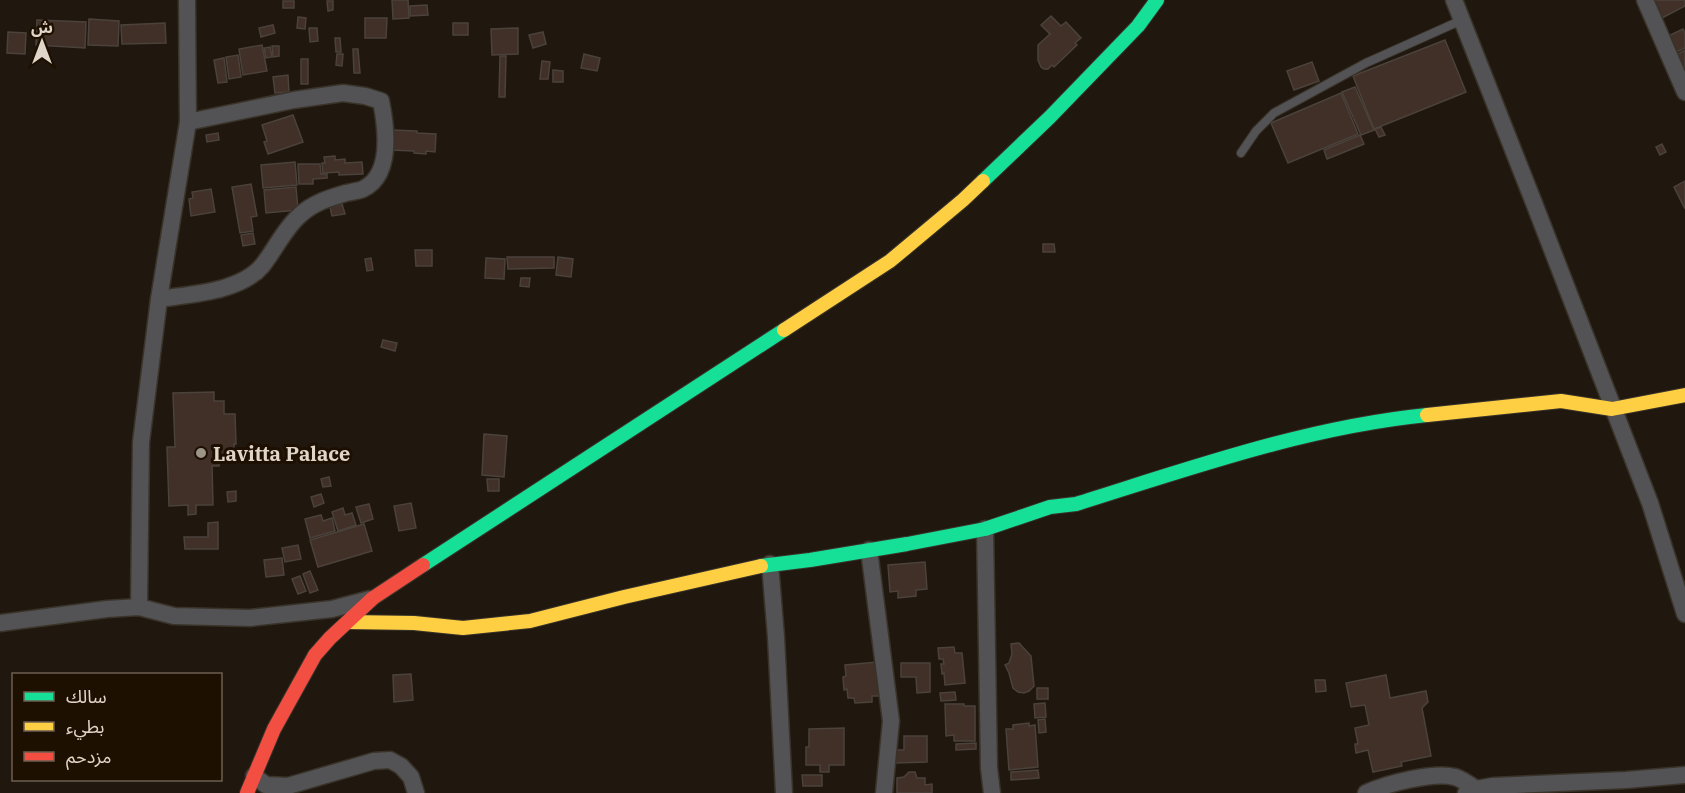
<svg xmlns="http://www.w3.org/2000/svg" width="1685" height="793" font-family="'IBM Plex Serif','Noto Sans Arabic',serif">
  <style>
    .building { fill: #403027; stroke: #4b423c; stroke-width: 1.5 }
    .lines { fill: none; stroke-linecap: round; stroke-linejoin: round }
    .lane-casing { stroke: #39332a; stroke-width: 10 }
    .street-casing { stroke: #39332a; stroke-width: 19 }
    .fast-casing { stroke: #39332a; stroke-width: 16 }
    .slow-casing { stroke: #39332a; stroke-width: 16 }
    .jam-casing { stroke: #39332a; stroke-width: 16 }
    .lane { stroke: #535254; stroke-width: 8 }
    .street { stroke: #535254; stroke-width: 16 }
    .fast { stroke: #16e098; stroke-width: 14 }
    .slow { stroke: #ffcf43; stroke-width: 14 }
    .jam { stroke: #f24e42; stroke-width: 14 }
    .poi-dot { fill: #9d9488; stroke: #1e1001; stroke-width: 2 }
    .labels { text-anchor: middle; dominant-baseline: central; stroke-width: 6; stroke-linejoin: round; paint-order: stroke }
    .poi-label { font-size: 20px; font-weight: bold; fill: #e1d6ca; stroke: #1e1001; text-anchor: start }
  </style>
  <rect width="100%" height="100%" fill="#20180e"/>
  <g class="building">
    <polygon points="392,0 408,0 409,18 393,19"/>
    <polygon points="1652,0 1685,0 1685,6 1662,18"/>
    <rect x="283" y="1" width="11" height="7"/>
    <polygon points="327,1 333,1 333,10 328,11"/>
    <polygon points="427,5 428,15 410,16 410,6"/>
    <polygon points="1051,16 1061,26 1066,22 1081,38 1075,43 1077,45 1054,67 1052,65 1048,69 1044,69 1041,67 1038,60 1038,45 1050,34 1041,25"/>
    <polygon points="298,17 306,18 305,29 297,28"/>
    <polygon points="365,18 387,18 386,38 365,38"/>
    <polygon points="89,19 119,21 118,46 88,45"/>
    <polygon points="37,20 86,22 85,48 36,45"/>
    <polygon points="165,23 166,43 122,44 121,25"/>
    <rect x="453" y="23" width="15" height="12"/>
    <polygon points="273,25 275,33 261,37 259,28"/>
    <polygon points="309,28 317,28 318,41 310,42"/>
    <polygon points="518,28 518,54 492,55 491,29"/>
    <polygon points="1683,29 1685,33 1685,48 1674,53 1666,37"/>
    <polygon points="8,32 26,33 25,54 7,53"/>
    <polygon points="543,32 546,44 533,48 529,35"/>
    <polygon points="335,38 340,38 341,52 336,52"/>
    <polygon points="1445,40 1466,92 1374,129 1353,76"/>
    <polygon points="262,45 267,71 243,75 239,49"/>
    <polygon points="272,46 279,46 279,56 273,57"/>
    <polygon points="270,47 272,57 266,58 264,48"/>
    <polygon points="353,49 358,49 360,73 354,73"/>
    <polygon points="1685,50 1685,76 1674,56"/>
    <polygon points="337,54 343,54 342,66 336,65"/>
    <polygon points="584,54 600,58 597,71 581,68"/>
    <polygon points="238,55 241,77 229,79 226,57"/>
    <polygon points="500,56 506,56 505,97 499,97"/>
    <polygon points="224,58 227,82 218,83 214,60"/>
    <rect x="301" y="59" width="7" height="25"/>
    <polygon points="542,61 550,62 548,79 540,79"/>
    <polygon points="1312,62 1319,81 1294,90 1287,71"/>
    <polygon points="553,70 563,71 563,82 553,82"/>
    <polygon points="288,75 289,92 275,93 273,77"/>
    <polygon points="1355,87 1374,130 1361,135 1342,92"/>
    <polygon points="1341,93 1358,134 1288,163 1271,123"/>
    <polygon points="293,115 303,142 268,154 264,142 267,141 262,125"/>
    <polygon points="1381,127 1385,135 1379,137 1375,129"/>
    <polygon points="391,130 417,131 417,133 436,134 435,152 426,151 426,154 414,153 414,151 390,150"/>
    <polygon points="218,133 219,140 207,142 206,135"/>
    <polygon points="1360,135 1364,144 1327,159 1324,150"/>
    <polygon points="1662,144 1666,152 1660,155 1656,147"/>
    <polygon points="335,156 335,160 345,159 345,163 362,162 363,174 339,175 339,172 323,173 322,163 325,163 324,157"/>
    <polygon points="295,162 297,185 263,188 261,165"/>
    <polygon points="298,164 320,164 321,174 327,174 327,178 313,179 313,184 299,184"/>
    <polygon points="1685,181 1685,209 1674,187"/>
    <polygon points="251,184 257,216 251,217 253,231 240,233 232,187"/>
    <polygon points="296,187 298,210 266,213 264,190"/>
    <polygon points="211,189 215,212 191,216 189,199 193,198 192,192"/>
    <polygon points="342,204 345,214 332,216 330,207"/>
    <polygon points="253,233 255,244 243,246 241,235"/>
    <polygon points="1043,244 1054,244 1055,252 1043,252"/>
    <polygon points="415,250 432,250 432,266 416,266"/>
    <polygon points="507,257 554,257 554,268 508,269"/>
    <polygon points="558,257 573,259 571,277 556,275"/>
    <polygon points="371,258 373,270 367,271 365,259"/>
    <polygon points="486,258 505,259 504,279 485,278"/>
    <polygon points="521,278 530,278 529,287 520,286"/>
    <polygon points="383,340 397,343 395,351 381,347"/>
    <polygon points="214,392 214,401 224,401 224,414 235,414 236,444 234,444 234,459 219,459 219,466 212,466 213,505 196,505 196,514 188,515 188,505 169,506 167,447 175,447 173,393"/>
    <polygon points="484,434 507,436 504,477 482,475"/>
    <polygon points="329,477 331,486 323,487 321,479"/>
    <polygon points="487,479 499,479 499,491 488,491"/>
    <polygon points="236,491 236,501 228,502 227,492"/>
    <polygon points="321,494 324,503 314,507 311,497"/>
    <polygon points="411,503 416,528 399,531 394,506"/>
    <polygon points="369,504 373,519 361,523 356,507"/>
    <polygon points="343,508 345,515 352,513 356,525 338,531 332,512"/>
    <polygon points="321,515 323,521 332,518 335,531 310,538 305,519"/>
    <polygon points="218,522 218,549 185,549 184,537 208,537 208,523"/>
    <polygon points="364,524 372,551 318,567 310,540"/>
    <polygon points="298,545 301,559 285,562 282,548"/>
    <polygon points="282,558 284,575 266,577 264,560"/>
    <polygon points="925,562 927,589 916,590 916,596 898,598 898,591 890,592 888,565"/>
    <polygon points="310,571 318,590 310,593 303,574"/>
    <polygon points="300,576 306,591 298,594 292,579"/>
    <polygon points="1019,643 1031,656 1034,686 1029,691 1024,693 1018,692 1013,688 1009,673 1005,665 1009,663 1012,654 1011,644"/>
    <polygon points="954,647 955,653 962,653 965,683 945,685 944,673 942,674 941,664 944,664 943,659 939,659 938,648"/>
    <polygon points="877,662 879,696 872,696 872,702 855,703 854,698 848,698 847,689 844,690 843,677 846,676 845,665"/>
    <polygon points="901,663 930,663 930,692 917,693 916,677 901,677"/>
    <polygon points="411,674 413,700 394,702 393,675"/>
    <polygon points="1386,675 1390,698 1426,691 1428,702 1422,708 1431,756 1401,762 1402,766 1373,772 1368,750 1356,753 1355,744 1358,744 1355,728 1369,725 1365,705 1351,707 1346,683"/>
    <polygon points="1315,680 1325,680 1326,691 1316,692"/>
    <rect x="1037" y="688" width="11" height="11"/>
    <polygon points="955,692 956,700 941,701 940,693"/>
    <polygon points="1045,703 1046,717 1035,718 1034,704"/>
    <polygon points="945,704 964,704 964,706 975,706 975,741 954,741 954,735 946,736"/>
    <polygon points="1045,719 1046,732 1039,733 1038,720"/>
    <polygon points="1029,723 1029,726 1035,725 1038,767 1009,770 1006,729 1013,729 1013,725"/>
    <polygon points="844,728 844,765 829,765 829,772 820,772 820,765 806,765 806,747 809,747 809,729"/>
    <polygon points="904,736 927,736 927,762 895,763 895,750 904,750"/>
    <polygon points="976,743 976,749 956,750 956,744"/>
    <polygon points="1038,770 1039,778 1011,780 1011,772"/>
    <polygon points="909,772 915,772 917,778 925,778 925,785 932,784 932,793 897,793 897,778 904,777"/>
    <polygon points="802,775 822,775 822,786 803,786"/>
  </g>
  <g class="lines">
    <g class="lane-casing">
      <polyline id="lane" points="1241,153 1256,131 1274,113 1366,63 1462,20"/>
    </g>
    <g class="street-casing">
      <g id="street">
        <polyline points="1454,0 1534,203 1650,503 1685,614"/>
        <polyline points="1645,0 1685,92"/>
        <path d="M159,299C191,294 240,292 262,266C275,250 284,229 300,215C313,203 329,198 346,193C351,192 358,191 363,189C393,175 386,126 381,101L365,96L343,93L294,100L188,122"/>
        <polyline points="985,529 989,768 992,793"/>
        <polyline points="869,550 891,721 884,793"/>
        <polyline points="770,564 776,637 784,793"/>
        <polyline points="139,607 141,442 159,299 188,122 187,0"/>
        <polyline points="0,623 107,609 139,607 174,616 250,618 332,609 370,599"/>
        <polyline points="254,776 266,785 288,786 374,761 390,760 401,766 411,777 416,793"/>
        <path d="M1366,793C1386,784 1434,771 1455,777C1462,779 1470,785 1476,789"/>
        <polyline points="1466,793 1476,789 1493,786 1626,780 1685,775"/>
      </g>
    </g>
    <g class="fast-casing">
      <g id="fast">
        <polyline points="983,181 1050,117 1138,26 1157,0"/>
        <polyline points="423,565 784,330"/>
        <path d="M761,566L810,560L907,544L985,529L1050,507L1076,504C1191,468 1307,427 1427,415"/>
      </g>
    </g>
    <g class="slow-casing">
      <g id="slow">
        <polyline points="784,330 890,261 963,200 983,181"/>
        <polyline points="1427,415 1561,401 1612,409 1685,395"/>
        <polyline points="348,622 414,623 463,628 530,621 624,597 761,566"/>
      </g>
    </g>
    <g class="jam-casing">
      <polyline id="jam" points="247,793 274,729 315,655 330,638 373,598 423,565"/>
    </g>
    <use href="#lane" class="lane"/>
    <use href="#street" class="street"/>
    <use href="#fast" class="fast"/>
    <use href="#slow" class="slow"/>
    <use href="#jam" class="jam"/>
  </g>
  <circle class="poi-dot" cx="201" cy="453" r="6"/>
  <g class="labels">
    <g class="poi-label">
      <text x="213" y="453">Lavitta Palace</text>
    </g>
  </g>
  <rect x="12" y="673" width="210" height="108" fill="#1e1001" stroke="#6c5f51" stroke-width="1.5"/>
  <rect x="24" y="692" width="30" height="9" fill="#16e098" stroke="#6c5f51" stroke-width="1.5"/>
  <text x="66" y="703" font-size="18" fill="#e1d6ca">سالك</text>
  <rect x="24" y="722" width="30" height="9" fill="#ffcf43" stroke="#6c5f51" stroke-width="1.5"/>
  <text x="66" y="733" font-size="18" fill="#e1d6ca">بطيء</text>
  <rect x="24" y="752" width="30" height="9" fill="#f24e42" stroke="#6c5f51" stroke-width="1.5"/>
  <text x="66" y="763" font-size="18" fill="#e1d6ca">مزدحم</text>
  <g transform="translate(42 42)" stroke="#1e1001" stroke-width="4.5" paint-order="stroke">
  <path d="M0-4.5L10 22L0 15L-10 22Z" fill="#e1d6ca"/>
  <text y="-9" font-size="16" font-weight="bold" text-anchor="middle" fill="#e1d6ca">ش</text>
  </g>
</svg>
